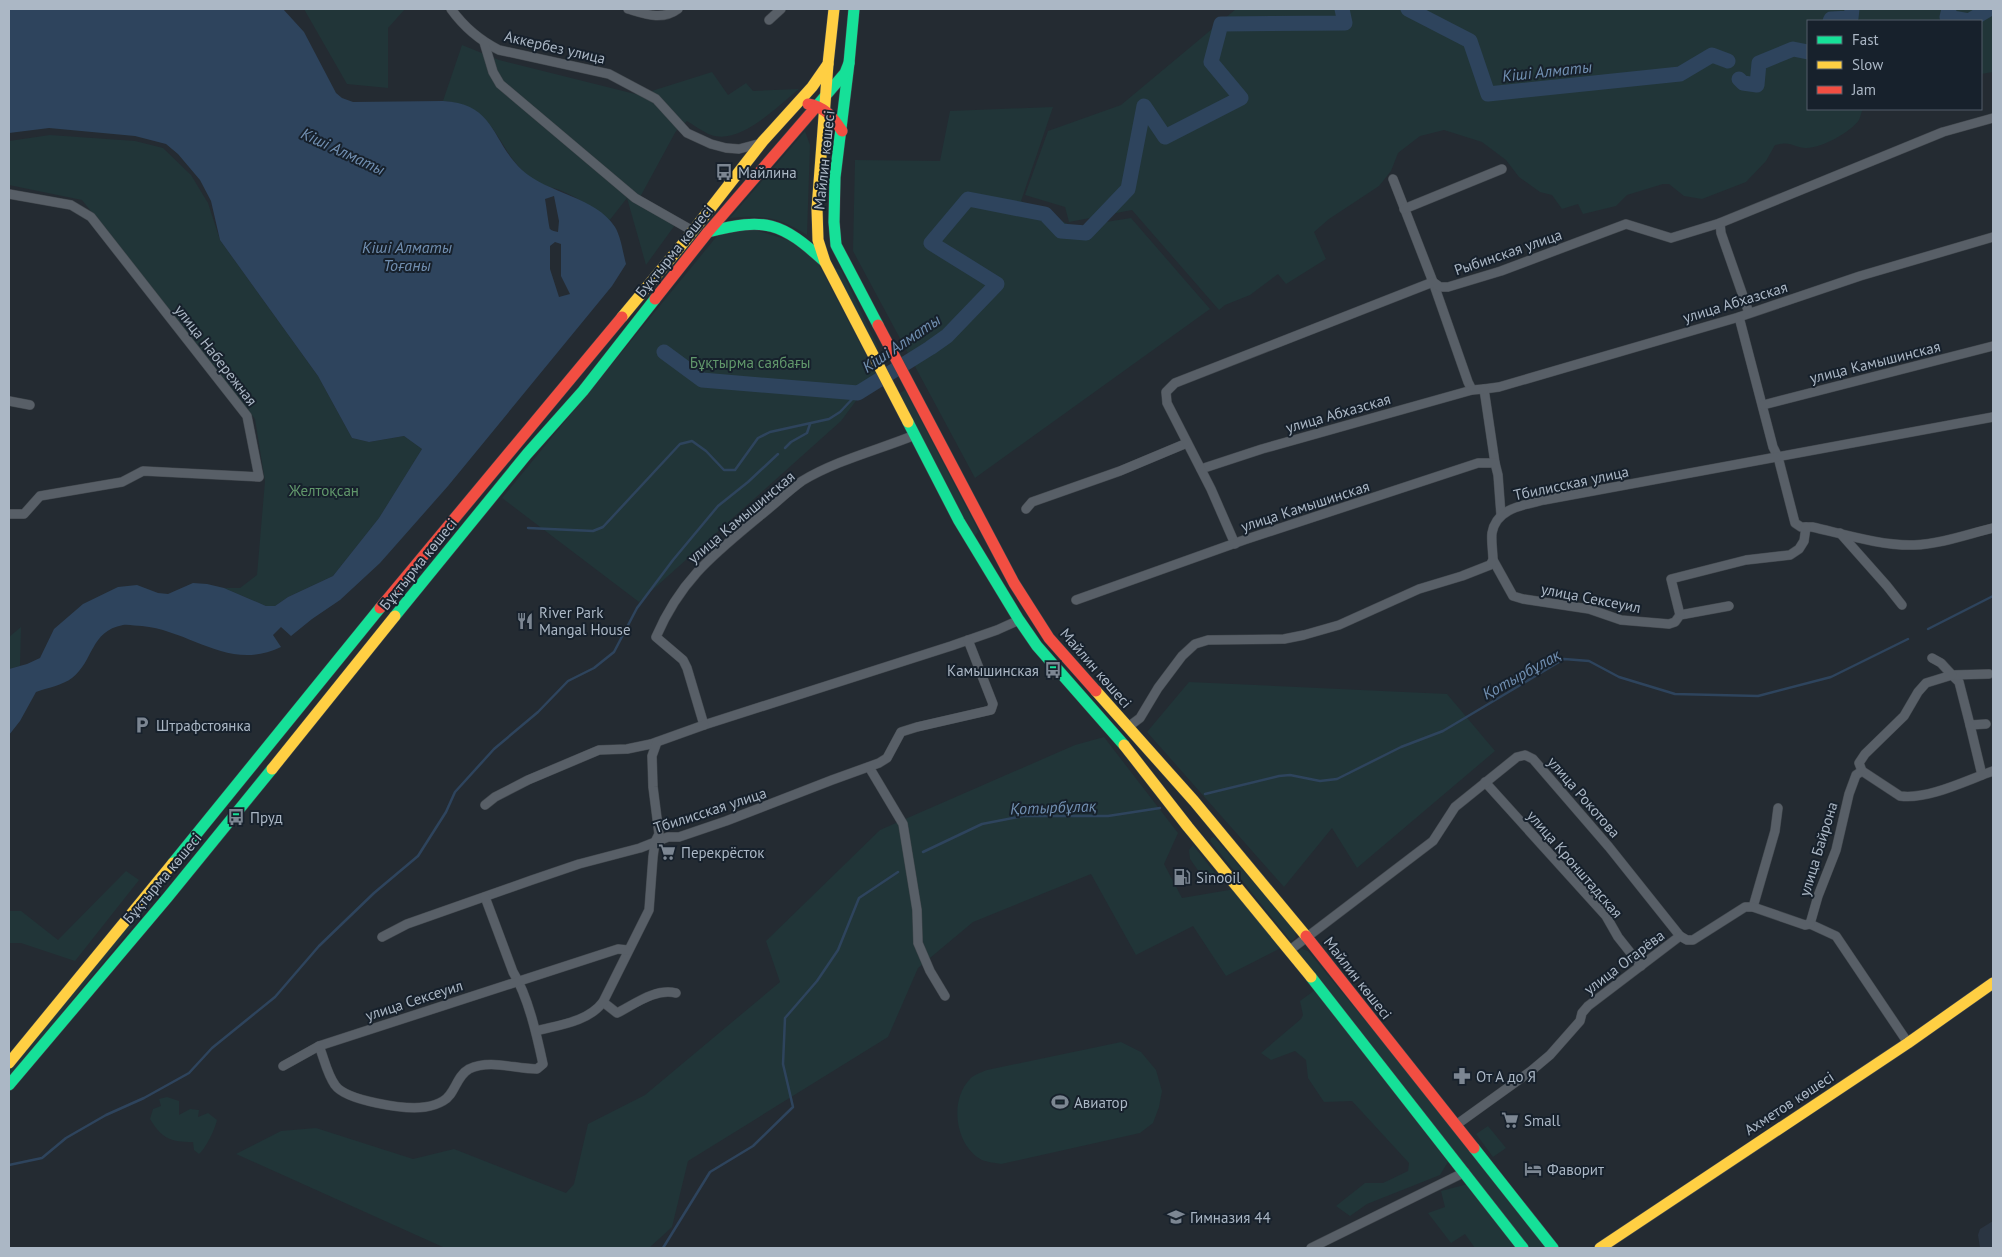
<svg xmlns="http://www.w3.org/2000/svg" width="2002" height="1257" font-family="'PT Sans',sans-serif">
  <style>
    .airport { fill: #2a3542 }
    .green { fill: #213538 }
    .water { fill: #2e445d; fill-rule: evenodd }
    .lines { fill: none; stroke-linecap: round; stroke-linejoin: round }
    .stream { stroke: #2e445d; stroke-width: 2.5 }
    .river { stroke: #2e445d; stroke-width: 15 }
    .street-casing { stroke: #42484e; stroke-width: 10 }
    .fast-casing { stroke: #42484e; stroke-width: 12 }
    .slow-casing { stroke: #42484e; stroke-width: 12 }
    .jam-casing { stroke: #42484e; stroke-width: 12 }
    .street { stroke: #585f67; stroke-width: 9 }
    .fast { stroke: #16e098; stroke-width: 11 }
    .slow { stroke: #ffcf43; stroke-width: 11 }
    .jam { stroke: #f24e42; stroke-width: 11 }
    .labels { text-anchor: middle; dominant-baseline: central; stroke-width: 4; stroke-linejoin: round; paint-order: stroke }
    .street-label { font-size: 15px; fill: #abb7c5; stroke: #17212c }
    .poi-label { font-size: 15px; fill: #abb7c5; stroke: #17212c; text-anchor: start }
    .park-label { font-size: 15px; fill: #61976b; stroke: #17212c }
    .water-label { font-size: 16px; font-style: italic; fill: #718fb1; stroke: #17212c }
  </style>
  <rect width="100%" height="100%" fill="#242b32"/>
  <polygon class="airport" points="1993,1221 1993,1248 1980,1248 1978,1235 1980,1229"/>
  <g class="green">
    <polygon points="304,9 405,9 388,28 388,88 347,84"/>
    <path d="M1236,9H1993V72L1981,74V21H1808V109H1863C1861,112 1861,116 1859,120C1851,132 1820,149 1805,148C1790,146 1792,141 1775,145L1766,161L1746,182L1702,199L1684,196L1669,184H1663L1627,195L1616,206L1583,214L1578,204L1562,209L1552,195L1540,192L1519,177L1506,160L1482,142L1444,130L1420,136L1398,153L1391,171L1379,186L1329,219L1314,232L1326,259L1286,284L1278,274L1250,295L1225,305L1219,310L1132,210L1069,222L1065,207L1025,195L1048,131L1121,105Z"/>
    <path d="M462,45L499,60L639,95L712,72L728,95L746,83L753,91L799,89C777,107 740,145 711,135C703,132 694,125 687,121L676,131L639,199L628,198L675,225L646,265L627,198L609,221C596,209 580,199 564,192C555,187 544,187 535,181C495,154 500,105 443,101Z"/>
    <polygon points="1053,107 1021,201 1074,227 1131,218 1210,309 975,478 853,251 855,160 940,161 950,111"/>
    <path d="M805,131L810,145L807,235C778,217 764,215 730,218Z"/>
    <polygon points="50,135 135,141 163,148 191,175 208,203 220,240 318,376 352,438 369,442 404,436 422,449 379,518 333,576 288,597 275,606 266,606 224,588 240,588 257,575 265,481 255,419 82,200 9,185 9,141"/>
    <polygon points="752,229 788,240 817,261 876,374 841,421 639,602 502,498 717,236"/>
    <polygon points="831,267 841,270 878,347 876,351"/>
    <polygon points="905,390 977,528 978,532 974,537 898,394"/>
    <polygon points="21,627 20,666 9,669 9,637"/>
    <polygon points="1189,682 1447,694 1495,751 1357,868 1332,828 1284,887 1147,732"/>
    <polygon points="1104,737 1178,833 1164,864 1182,898 1235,889 1281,948 1226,976 1193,926 1136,955 1091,874 973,922 918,968 888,1037 688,1161 672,1227 649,1248 445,1248 236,1154 281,1131 316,1128 413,1159 454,1149 566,1193 574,1184 588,1124 645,1095 780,982 766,941 880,830 1075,745"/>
    <polygon points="1214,837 1295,930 1296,937 1293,940 1290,940 1210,841 1211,838"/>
    <polygon points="1193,845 1216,874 1212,877 1202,876 1190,859 1189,850"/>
    <polygon points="126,871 139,880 75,961 21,943 9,943 9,911 21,911 58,940"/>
    <polygon points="150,900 151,904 9,1077 9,1068"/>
    <polygon points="1302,949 1308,951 1469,1147 1548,1248 1529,1248 1297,952"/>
    <polygon points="1315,990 1448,1162 1440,1175 1367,1204 1350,1216 1336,1206 1365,1183 1383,1183 1408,1171 1409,1163 1352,1101 1324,1102 1308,1078 1306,1060 1295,1051 1271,1060 1261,1053 1301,1019 1303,1015 1300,1001"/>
    <path d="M1121,1042L1141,1052L1156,1070L1162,1091L1159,1107L1153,1123L1140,1133L1001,1164C996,1163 987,1162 982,1160C955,1146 949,1100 970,1079C973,1075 982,1072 987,1070Z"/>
    <path d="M167,1097L179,1101V1115L190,1109L199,1110L198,1117L208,1113L217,1120C215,1129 206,1148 199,1154L194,1150L193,1142C171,1142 162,1139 150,1119L153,1109L161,1106L159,1099Z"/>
    <polygon points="1488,1126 1506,1148 1493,1157 1476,1134"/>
    <polygon points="1468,1184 1516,1248 1475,1248 1465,1234 1451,1243 1428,1213 1445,1207 1441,1191"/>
  </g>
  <path class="water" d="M9,9H283L304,32L336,93L342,98L353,102L443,101C496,104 491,141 522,170C548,194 595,196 615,227C621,237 623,253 626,264L612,286L448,486L380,563L340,600L312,619L291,636L281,627L273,635L281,647C229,672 192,631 142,626C136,626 128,624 123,625C90,631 94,661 72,678C63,685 47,688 36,692L20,721L9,735V669L27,664L40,658L54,629L83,604L118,587L137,585L158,593L168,594L193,583L207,584L224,588L266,606H275L288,597L333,576L379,518L422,449L404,436L369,442L352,438L318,376L220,240L211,201L200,180L178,154L166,144L135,136L49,128L9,133ZM554,196L559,221L558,232C555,231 552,231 550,229C549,227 546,204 545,199ZM555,242L561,244V276L570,294L559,297L550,269V246Z"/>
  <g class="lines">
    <g class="stream">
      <polyline points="785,448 791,442 807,433 810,424"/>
      <polyline points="528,528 593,531 603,527 680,444 692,441 706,451 724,470 735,470 758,438 770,432 829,419 840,412 858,393"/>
      <polyline points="1928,629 1993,596"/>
      <polyline points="1205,794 1279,776 1290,775 1320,781 1337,779 1401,747 1443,731 1564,659 1589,661 1619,677 1675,694 1758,696 1831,677 1908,639"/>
      <polyline points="923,852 982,824 1023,816 1108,816 1160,808"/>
      <polyline points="9,1165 42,1158 66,1138 106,1115 144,1098 189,1073 212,1048 275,997 319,946 374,893 418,856 446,812 455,792 494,749 538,712 568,681 594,668 614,652 637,608 673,560 718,506 748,482 778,454"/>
      <polyline points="663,1248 710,1172 753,1146 793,1107 783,1064 785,1018 817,981 838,950 859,898 898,872"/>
    </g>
    <g class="river">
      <polyline points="1408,9 1470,41 1488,94 1680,74 1712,55 1728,61"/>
      <polyline points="1949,9 1947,17 1969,21 1989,9"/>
      <polyline points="1830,21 1831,19 1851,18 1852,9"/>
      <polyline points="1739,79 1743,83 1757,85 1759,63 1793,49 1808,52"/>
      <polyline points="664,352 702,380 858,393 930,348 947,336 997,284 931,243 968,199 1045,214 1061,231 1086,233 1128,189 1144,106 1165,137 1241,98 1211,62 1221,24 1345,23 1342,9"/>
    </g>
    <g class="street-casing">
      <g id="street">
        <path d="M451,9C464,27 479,40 499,50L609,74L656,99L687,133L711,144L726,148L739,149L758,144"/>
        <path d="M628,9C645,14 662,21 678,9"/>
        <polyline points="769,20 781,9"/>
        <polyline points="484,42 493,72 500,84 635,198 693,231"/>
        <polyline points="1393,179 1433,282 1468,382 1472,390"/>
        <polyline points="9,194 71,205 91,217 247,416 259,477 143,471 122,482 40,496 24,514 9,514"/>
        <polyline points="1404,209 1502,169"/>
        <polyline points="1720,223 1721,233 1749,313"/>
        <path d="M1739,317L1773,447L1778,457L1795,523L1801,527H1812C1843,534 1882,546 1914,545C1941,544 1968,534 1993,528"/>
        <polyline points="9,401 30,405"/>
        <polyline points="1763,405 1993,346"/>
        <path d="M915,435C878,450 837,460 802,481C788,491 775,504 761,515C714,554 681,579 656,637L683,660L687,668L704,725L951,646L997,630L1019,620"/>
        <polyline points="1495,463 1484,389 1499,387 1739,317 1860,276 1993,237"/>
        <polyline points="1201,469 1262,449 1472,390 1484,389"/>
        <polyline points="1026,509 1032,502 1120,471 1187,443"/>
        <polyline points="1840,533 1887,586 1902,605"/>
        <polyline points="1235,544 1211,489 1167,403 1166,392 1175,383 1433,282 1440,287 1448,287 1501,271 1626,224 1671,238 1720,223 1943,132 1993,118"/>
        <polyline points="1493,560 1513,596 1523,599 1589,609 1621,620 1669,624 1675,622 1680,615 1729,606"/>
        <polyline points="1076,600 1244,540 1478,463 1495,463 1498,475 1501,515"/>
        <polyline points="1680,615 1671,579 1746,560 1790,555 1799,549 1804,541 1806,527"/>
        <polyline points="1952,675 1959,682 1970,725 1986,724"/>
        <polyline points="1952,675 1989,674"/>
        <polyline points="1970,725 1982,775"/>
        <path d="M1128,727L1140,718L1158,688L1182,656L1195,644L1208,640L1284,639L1304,635L1339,625L1419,589L1462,576L1490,565L1493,560C1493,552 1491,541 1492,533C1496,508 1524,505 1544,500L1993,417"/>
        <polyline points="869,767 903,824 917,910 918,943 930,971 945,996"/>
        <polyline points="1862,771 1859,763 1865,754 1904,716 1918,692 1926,683 1952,675 1941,663 1932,658"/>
        <polyline points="1485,782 1606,916 1618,937 1641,966"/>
        <polyline points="485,805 495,797 528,780 599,750 627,749 651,744 704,725"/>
        <polyline points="1753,907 1775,831 1778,808"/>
        <polyline points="382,937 407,924 532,880 579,864 640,848 668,837 679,837 726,821 832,780 879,763 887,758 901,732 917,727 991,710 993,704 968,640"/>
        <polyline points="1290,950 1433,841 1455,807 1517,757 1525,755 1533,759 1609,847 1680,936"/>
        <path d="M603,1002L617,1013C635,1004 655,988 676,993"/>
        <path d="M536,1031C559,1025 588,1022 603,1002L649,910L653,857L655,842L659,834L653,787L652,756L657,742"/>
        <path d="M1908,1043L1836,936L1810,924L1818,896L1836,850L1849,794L1856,775L1862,771L1900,796C1928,800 1967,780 1993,771"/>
        <path d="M319,1046C324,1058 327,1074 335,1085C346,1101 406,1110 425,1107C431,1106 438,1104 443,1101C455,1095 456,1076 469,1069C490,1059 515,1069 537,1069L543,1064C537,1036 528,996 513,972L485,897"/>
        <polyline points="283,1066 319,1046 618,949 628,950"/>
        <polyline points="1456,1125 1531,1071 1550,1055 1580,1021 1582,1013 1588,1006 1680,936 1687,940 1693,940 1745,907 1753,907 1805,925 1810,924"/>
        <polyline points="1311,1248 1465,1172"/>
      </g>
    </g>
    <g class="fast-casing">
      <g id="fast">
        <polyline points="849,63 835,177 834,222 836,245 878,325"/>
        <polyline points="815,108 845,73 849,63 854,9"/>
        <path d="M708,232C766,217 781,222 825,262"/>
        <polyline points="908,422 959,521 1019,620 1037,646 1124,745"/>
        <polyline points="395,616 527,454 583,391 655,299"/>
        <polyline points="173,863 380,608"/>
        <polyline points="1311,977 1523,1248"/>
        <polyline points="9,1085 167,898 272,769"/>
        <polyline points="1474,1148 1553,1248"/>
      </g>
    </g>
    <g class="slow-casing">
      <g id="slow">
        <polyline points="828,64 817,209 818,240 825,262 908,422"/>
        <polyline points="622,317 685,241 763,141 812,87 828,64 834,9"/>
        <polyline points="1096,691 1194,801 1306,936"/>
        <polyline points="1124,745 1188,827 1311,977"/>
        <polyline points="272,769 395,616"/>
        <polyline points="9,1063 173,863"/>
        <polyline points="1600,1248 1908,1043 1993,983"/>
      </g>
    </g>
    <g class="jam-casing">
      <g id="jam">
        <path d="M808,104C825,107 833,117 842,131"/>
        <polyline points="655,299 708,232 815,108"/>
        <polyline points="878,325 1014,583 1049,638 1096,691"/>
        <polyline points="380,608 622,317"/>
        <polyline points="1306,936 1474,1148"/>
      </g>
    </g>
    <use href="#street" class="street"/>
    <use href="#fast" class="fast"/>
    <use href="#slow" class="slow"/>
    <use href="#jam" class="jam"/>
  </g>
  <defs>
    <g id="bus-bare" transform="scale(1.35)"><path d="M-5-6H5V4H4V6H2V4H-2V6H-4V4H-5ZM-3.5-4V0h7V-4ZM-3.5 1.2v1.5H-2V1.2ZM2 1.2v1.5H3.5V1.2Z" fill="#7c8692" stroke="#17212c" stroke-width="2.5" paint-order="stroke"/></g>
    <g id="restaurant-bare" transform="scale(1.35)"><path d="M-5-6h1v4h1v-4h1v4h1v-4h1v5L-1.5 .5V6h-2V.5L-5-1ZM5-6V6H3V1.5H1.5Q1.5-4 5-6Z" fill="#7c8692" stroke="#17212c" stroke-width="2.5" paint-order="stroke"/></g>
    <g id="parking-bare" transform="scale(1.35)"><path d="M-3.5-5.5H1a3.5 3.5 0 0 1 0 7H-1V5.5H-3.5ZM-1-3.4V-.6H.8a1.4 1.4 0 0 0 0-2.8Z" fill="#7c8692" stroke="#17212c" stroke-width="2.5" paint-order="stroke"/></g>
    <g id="supermarket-bare" transform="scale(1.35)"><path d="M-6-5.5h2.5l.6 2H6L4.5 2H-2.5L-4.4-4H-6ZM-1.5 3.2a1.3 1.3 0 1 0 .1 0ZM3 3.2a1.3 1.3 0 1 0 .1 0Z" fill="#7c8692" stroke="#17212c" stroke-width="2.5" paint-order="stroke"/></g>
    <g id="fuel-bare" transform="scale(1.35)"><path d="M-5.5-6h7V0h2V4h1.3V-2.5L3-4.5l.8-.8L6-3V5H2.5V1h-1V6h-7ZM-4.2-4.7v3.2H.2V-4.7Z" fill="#7c8692" stroke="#17212c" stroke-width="2.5" paint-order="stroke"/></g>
    <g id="pharmacy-bare" transform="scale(1.35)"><path d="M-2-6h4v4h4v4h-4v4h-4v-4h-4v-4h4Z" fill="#7c8692" stroke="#17212c" stroke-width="2.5" paint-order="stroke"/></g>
    <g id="stadium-bare" transform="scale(1.35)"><path d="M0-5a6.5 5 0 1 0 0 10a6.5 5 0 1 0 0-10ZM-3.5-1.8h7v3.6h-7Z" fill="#7c8692" stroke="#17212c" stroke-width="2.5" paint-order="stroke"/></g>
    <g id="hotel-bare" transform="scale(1.35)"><path d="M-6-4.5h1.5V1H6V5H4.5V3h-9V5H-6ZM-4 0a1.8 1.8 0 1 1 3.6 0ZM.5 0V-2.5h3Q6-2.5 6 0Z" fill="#7c8692" stroke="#17212c" stroke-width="2.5" paint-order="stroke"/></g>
    <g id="school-bare" transform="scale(1.35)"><path d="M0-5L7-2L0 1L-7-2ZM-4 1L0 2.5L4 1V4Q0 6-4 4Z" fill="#7c8692" stroke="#17212c" stroke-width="2.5" paint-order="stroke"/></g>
  </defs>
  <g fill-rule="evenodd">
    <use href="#bus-bare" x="724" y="172"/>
    <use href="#restaurant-bare" x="525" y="621"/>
    <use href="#bus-bare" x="1053" y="670"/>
    <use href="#parking-bare" x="142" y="725"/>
    <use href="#bus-bare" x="236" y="817"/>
    <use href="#supermarket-bare" x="667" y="852"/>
    <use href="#fuel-bare" x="1182" y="877"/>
    <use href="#pharmacy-bare" x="1462" y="1076"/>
    <use href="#stadium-bare" x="1060" y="1102"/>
    <use href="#supermarket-bare" x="1510" y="1120"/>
    <use href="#hotel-bare" x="1533" y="1169"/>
    <use href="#school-bare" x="1176" y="1217"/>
  </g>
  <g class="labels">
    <g class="street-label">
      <text transform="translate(555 47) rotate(13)">Аккербез улица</text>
      <text transform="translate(824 160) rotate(-84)">Майлин көшесі</text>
      <text transform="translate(674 251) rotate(-51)">Бұқтырма көшесі</text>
      <text transform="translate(1508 252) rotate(-19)">Рыбинская улица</text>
      <text transform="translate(1735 302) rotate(-17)">улица Абхазская</text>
      <text transform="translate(216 355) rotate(52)">улица Набережная</text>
      <text transform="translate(1875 362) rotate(-14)">улица Камышинская</text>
      <text transform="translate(1338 413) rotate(-16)">улица Абхазская</text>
      <text transform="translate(1571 483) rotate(-12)">Тбилисская улица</text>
      <text transform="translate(1305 506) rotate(-18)">улица Камышинская</text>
      <text transform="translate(741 517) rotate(-40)">улица Камышинская</text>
      <text transform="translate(418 564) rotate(-51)">Бұқтырма көшесі</text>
      <text transform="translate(1591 598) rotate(11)">улица Сексеуил</text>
      <text transform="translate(1096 668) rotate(49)">Майлин көшесі</text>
      <text transform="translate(1584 797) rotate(49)">улица Рокотова</text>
      <text transform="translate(710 810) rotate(-18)">Тбилисская улица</text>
      <text transform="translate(1818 849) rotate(-73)">улица Байрона</text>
      <text transform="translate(1575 864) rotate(49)">улица Кронштадская</text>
      <text transform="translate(162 878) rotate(-50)">Бұқтырма көшесі</text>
      <text transform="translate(1624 962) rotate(-37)">улица Огарёва</text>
      <text transform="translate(1358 978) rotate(52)">Майлин көшесі</text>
      <text transform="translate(414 1000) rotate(-18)">улица Сексеуил</text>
      <text transform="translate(1789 1103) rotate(-33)">Ахметов көшесі</text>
    </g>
    <g class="poi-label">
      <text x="738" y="172">Майлина</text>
      <text x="539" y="612">River Park<tspan x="539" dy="17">Mangal House</tspan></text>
      <text x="1039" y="670" text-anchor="end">Камышинская</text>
      <text x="156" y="725">Штрафстоянка</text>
      <text x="250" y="817">Пруд</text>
      <text x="681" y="852">Перекрёсток</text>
      <text x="1196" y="877">Sinooil</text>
      <text x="1476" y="1076">От А до Я</text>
      <text x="1074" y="1102">Авиатор</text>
      <text x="1524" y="1120">Small</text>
      <text x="1547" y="1169">Фаворит</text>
      <text x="1190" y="1217">Гимназия 44</text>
    </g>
    <g class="park-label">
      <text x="750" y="362">Бұқтырма саябағы</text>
      <text x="324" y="490">Желтоқсан</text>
    </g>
    <g class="water-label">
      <text transform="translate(1547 71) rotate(-6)">Кіші Алматы</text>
      <text transform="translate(343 151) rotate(25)">Кіші Алматы</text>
      <text x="407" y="247">Кіші Алматы<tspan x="407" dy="18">Тоғаны</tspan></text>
      <text transform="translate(901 343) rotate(-34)">Кіші Алматы</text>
      <text transform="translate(1521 674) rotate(-29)">Қотырбұлақ</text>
      <text transform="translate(1053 807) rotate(-2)">Қотырбұлақ</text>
    </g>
  </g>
  <rect width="2002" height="1257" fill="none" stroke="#abb7c5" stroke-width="20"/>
  <rect x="1807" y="20" width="175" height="90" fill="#17212c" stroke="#525d69"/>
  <rect x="1817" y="36" width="25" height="8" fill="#16e098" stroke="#525d69"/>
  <text x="1852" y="45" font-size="15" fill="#abb7c5">Fast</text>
  <rect x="1817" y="61" width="25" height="8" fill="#ffcf43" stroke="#525d69"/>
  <text x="1852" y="70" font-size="15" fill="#abb7c5">Slow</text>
  <rect x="1817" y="86" width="25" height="8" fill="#f24e42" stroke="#525d69"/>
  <text x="1852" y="95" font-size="15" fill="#abb7c5">Jam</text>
</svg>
